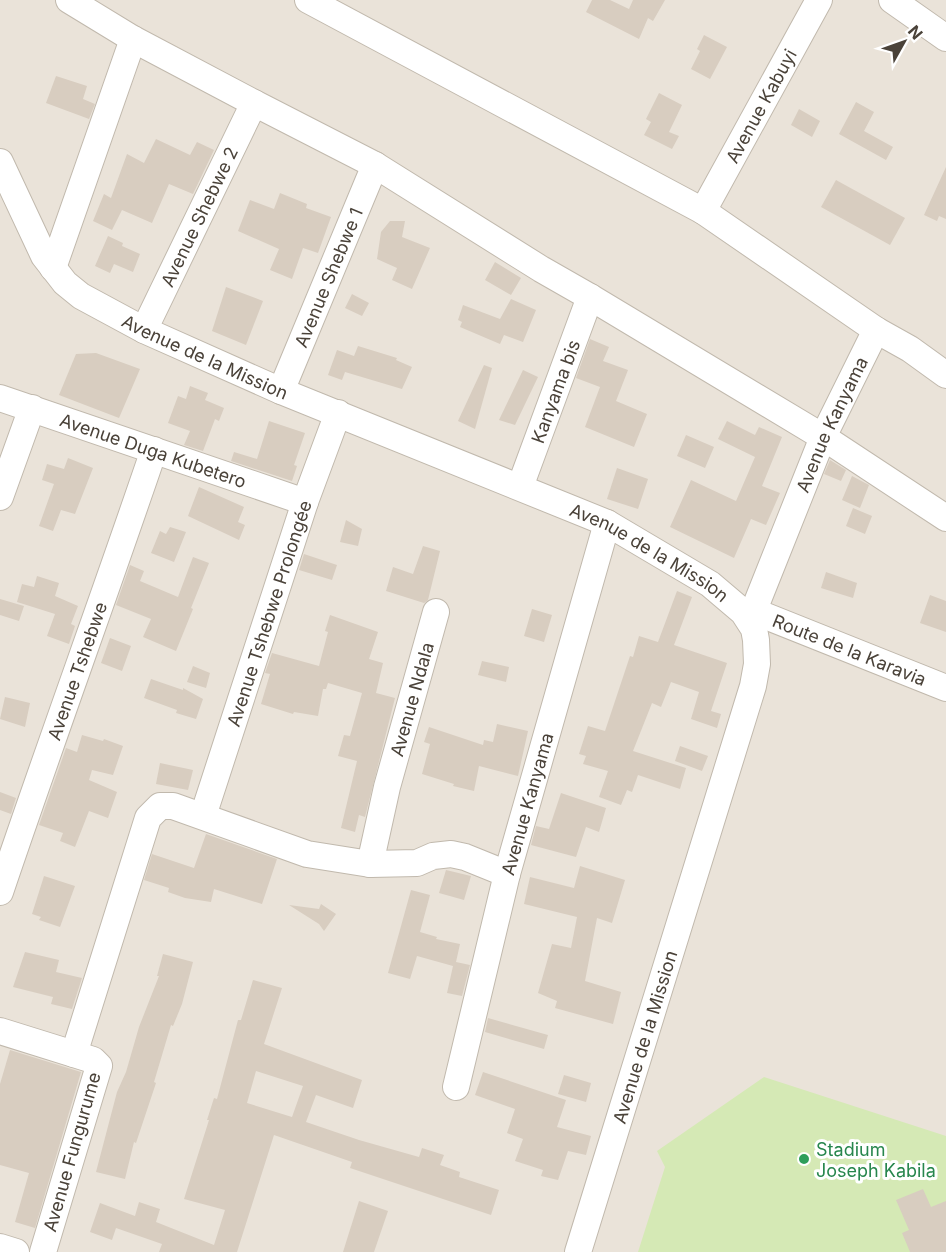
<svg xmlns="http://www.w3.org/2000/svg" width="946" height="1252" font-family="Inter,sans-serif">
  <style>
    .residential { fill: #eae3d9 }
    .green { fill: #d5e9b5 }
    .building { fill: #d8cdc0; fill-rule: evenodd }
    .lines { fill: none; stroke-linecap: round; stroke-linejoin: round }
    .minor-casing { stroke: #c1b9ad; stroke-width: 28 }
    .minor { stroke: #fff; stroke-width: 26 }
    .leisure-dot { fill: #2e9e5b; stroke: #fff; stroke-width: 2 }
    .labels { text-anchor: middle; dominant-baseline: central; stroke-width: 6; stroke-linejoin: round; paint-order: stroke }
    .street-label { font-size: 18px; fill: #4a4239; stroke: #fff }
    .leisure-label { font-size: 18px; fill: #27864d; stroke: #fff; text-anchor: start }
  </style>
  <rect width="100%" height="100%" fill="#f6f2eb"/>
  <rect class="residential" x="0" y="0" width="946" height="1252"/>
  <polygon class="green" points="764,1077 946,1136 946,1252 638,1252 665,1167 657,1151"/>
  <g class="building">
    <polygon points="592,0 610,0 629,9 633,0 665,0 653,21 648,18 639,39 586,12"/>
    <polygon points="704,35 727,47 710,79 691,69 700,51 697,49"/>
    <polygon points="56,76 87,86 83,99 95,104 89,119 46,103"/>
    <polygon points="659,93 682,105 669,132 679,136 672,149 644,135 651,122 646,119"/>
    <polygon points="856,102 874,112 864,131 893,147 886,160 839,134"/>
    <polygon points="799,109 820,121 812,137 791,125"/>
    <polygon points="156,139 190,155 197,142 214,150 193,194 169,184 152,223 122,210 112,230 93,221 104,194 111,198 127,154 144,163"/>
    <polygon points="946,167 946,219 939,216 937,221 924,215"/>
    <polygon points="836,180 905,218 890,245 821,207"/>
    <polygon points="280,193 307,204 306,208 331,217 318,253 303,248 292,279 270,270 279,249 238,231 250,200 274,209"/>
    <polygon points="390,221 405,221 402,237 430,248 412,289 392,280 397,268 377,259 381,232"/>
    <polygon points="108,236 123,243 122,246 140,254 133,272 114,264 110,273 95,266"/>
    <polygon points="495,262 521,278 511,295 485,280"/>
    <polygon points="226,287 263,301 246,345 212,331"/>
    <polygon points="352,294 369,303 362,316 345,308"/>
    <polygon points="511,299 536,310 523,342 504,335 500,344 460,327 462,322 458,320 463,305 500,319"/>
    <polygon points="590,339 609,347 603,361 628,370 616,401 647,414 634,447 585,427 600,387 576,378"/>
    <polygon points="358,346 397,358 396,360 412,367 402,389 345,372 342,380 328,375 337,350 354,356"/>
    <polygon points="96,353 140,369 119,418 59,395 76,354"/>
    <polygon points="484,365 492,368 475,429 458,421"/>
    <polygon points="523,370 538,377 515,425 499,420"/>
    <polygon points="190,386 208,393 205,400 224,408 219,421 215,419 203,451 184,445 190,431 168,423 178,396 186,399"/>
    <polygon points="269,421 305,433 294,465 297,466 292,481 231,461 234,452 257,459"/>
    <polygon points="727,421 755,435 759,427 782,437 762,486 780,493 766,525 751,519 734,558 670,527 691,480 736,501 755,457 718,439"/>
    <polygon points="686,435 714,447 705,468 677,456"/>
    <polygon points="68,458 93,468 75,514 61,510 53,531 39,526 54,484 42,480 47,464 64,469"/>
    <polygon points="830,460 846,470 841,481 824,474"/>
    <polygon points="617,468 648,479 638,509 607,499"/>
    <polygon points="852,476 869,485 860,508 842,500"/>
    <polygon points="199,487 244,507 238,522 245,525 239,540 188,516"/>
    <polygon points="853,508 872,516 865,534 846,526"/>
    <polygon points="346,520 362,529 358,546 340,542"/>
    <polygon points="170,527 186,532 174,562 151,553 160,531 166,534"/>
    <polygon points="423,546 440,551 428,600 424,603 386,591 393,567 413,574"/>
    <polygon points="304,554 337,565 332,580 299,570"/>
    <polygon points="193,557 209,563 191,608 193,609 176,651 143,637 151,619 116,605 130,565 144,571 140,581 178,597"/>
    <polygon points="826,572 857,583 853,598 821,588"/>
    <polygon points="37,576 59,583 55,596 78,606 71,624 75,626 69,644 47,636 55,614 17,602 22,584 34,587"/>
    <polygon points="677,591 692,597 674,645 727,663 711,711 721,714 717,728 691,719 699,692 671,682 661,707 652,703 633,751 686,768 680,789 638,775 632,792 627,790 621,805 599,797 608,771 583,764 586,756 579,754 588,726 605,731 630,656 633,657 639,636 658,642"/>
    <polygon points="930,595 946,601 946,632 920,623"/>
    <polygon points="0,599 24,606 19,621 0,615"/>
    <polygon points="532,609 552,615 544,642 524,636"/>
    <polygon points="330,615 378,632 369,659 383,663 376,693 395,698 365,817 359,815 355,832 341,828 357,761 338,756 344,735 350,736 362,693 328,683 326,689 323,689 318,716 294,712 293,714 261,704 270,674 265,673 272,653 319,666 328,632 325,631"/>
    <polygon points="110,638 131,646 122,671 101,663"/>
    <polygon points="482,661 509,667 506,682 478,675"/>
    <polygon points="193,666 210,673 206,688 187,682"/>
    <polygon points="151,679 183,690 183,688 203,699 196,719 176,713 177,710 144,698"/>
    <polygon points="5,697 30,703 25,727 0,719"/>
    <polygon points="497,724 528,731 518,776 479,766 474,791 453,786 454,784 422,774 430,744 424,742 429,727 483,745 484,740 493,742"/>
    <polygon points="82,735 103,741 104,739 123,746 113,775 92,770 89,780 117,792 108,818 89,811 75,847 60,841 63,833 39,825 66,748 77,752"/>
    <polygon points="680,746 708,756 702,771 675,761"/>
    <polygon points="160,763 193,770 188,790 156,784"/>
    <polygon points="0,792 16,798 11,814 0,810"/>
    <polygon points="561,793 606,808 599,832 586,827 576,857 531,845 536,826 549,829"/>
    <polygon points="206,834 277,859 262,904 214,889 211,902 185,898 168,892 169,888 144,880 152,854 194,868"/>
    <polygon points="580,866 625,880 612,923 597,918 585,981 621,992 613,1024 555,1008 557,1001 538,993 552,944 571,948 577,917 524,904 530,877 574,888"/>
    <polygon points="446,870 471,876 464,900 439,893"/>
    <polygon points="44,876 75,886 60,927 39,920 41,917 32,914"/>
    <polygon points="411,890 430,895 420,932 437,937 436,939 460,944 456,962 470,965 462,996 447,993 453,966 417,956 410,979 388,973"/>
    <polygon points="321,904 336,914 324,931 319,924 289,905 319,909"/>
    <polygon points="25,952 59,960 56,972 82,978 72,1009 51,1004 53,997 13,987"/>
    <polygon points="163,954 193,962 182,1004 173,1026 171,1025 154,1082 156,1083 136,1143 134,1142 125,1179 96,1172 117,1092 126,1072 139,1027 159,976 157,976"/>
    <path d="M253,980L282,988L264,1044L362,1080L353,1108L316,1095L306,1122L359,1140L419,1157L422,1148L444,1155L440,1165L460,1172L459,1177L499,1190L491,1215L350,1168L352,1162L274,1135L237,1252H159L162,1244L116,1228L112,1240L90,1232L100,1203L135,1216L139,1202L160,1209L156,1222L214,1245L225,1210L184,1199L209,1120H207L214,1098L217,1099L238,1020H241ZM256,1071L303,1086L292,1117L247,1103Z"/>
    <polygon points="488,1018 548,1035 544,1049 485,1032"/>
    <polygon points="10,1050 81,1072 35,1228 15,1222 29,1173 0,1165 0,1084"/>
    <polygon points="483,1072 566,1100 557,1127 591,1136 586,1155 568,1151 558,1180 541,1176 543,1170 515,1161 523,1139 507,1133 515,1109 475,1095"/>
    <polygon points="564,1075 591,1083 586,1102 558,1094"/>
    <polygon points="923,1189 931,1207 946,1201 946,1252 910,1252 902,1233 909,1230 896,1200"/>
    <polygon points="359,1201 388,1211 374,1252 343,1252"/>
  </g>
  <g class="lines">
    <g class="minor-casing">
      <g id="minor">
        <polyline points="69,0 133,39 254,103 375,165 541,269 590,297 823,437 946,518"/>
        <polyline points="308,0 703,211 876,330 910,349 946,375"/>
        <polyline points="892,0 946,38"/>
        <path id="s1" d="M0,162L44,256L65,283L81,296L144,330L281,391L607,523L710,584L743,612L754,629L756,640L757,664L753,686L578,1252"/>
        <path id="s2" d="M703,211L819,0"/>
        <polyline points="53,268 133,39"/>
        <path id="s3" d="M144,330L254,103"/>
        <path id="s4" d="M281,391L375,165"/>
        <path id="s5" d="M0,398L305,502"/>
        <path id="s6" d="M520,487L590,297"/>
        <polyline points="0,497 32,408"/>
        <path id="s7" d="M753,611L946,688"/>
        <path id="s8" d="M750,620L823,437L876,330"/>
        <path id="s9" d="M203,816L305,502L338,413"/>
        <path id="s10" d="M370,864L387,787L436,612"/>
        <path id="s11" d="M0,892C50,744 104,597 154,450"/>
        <polyline points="0,1031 93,1060 99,1066 43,1252"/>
        <polyline points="74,1054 148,818 160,806 173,806 307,854 370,864 417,863 433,856 451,854 465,857 507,874"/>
        <path id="s12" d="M456,1087L507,874L607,523"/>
        <polyline points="0,1247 16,1252"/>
      </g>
    </g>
    <use href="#minor" class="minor"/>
  </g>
  <circle class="leisure-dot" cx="804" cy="1159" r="6"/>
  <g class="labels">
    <g class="street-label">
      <text stroke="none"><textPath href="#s2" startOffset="120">Avenue Kabuyi</textPath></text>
      <text stroke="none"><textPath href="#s3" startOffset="126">Avenue Shebwe 2</textPath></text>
      <text stroke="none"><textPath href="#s4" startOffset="123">Avenue Shebwe 1</textPath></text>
      <text stroke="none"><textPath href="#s1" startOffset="297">Avenue de la Mission</textPath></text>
      <text stroke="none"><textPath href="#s6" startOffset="102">Kanyama bis</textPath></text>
      <text stroke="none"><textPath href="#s8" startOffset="212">Avenue Kanyama</textPath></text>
      <text stroke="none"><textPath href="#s5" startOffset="162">Avenue Duga Kubetero</textPath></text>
      <text stroke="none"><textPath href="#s1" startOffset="783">Avenue de la Mission</textPath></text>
      <text stroke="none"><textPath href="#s9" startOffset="213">Avenue Tshebwe Prolongée</textPath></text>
      <text stroke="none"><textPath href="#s7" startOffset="104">Route de la Karavia</textPath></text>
      <text stroke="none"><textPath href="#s11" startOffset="234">Avenue Tshebwe</textPath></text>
      <text stroke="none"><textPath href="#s10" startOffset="170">Avenue Ndala</textPath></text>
      <text stroke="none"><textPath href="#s12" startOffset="292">Avenue Kanyama</textPath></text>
      <text transform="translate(645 1037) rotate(-73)">Avenue de la Mission</text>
      <text transform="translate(72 1152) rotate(-74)">Avenue Fungurume</text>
    </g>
    <g class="leisure-label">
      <text x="816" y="1149">Stadium<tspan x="816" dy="21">Joseph Kabila</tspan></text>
    </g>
  </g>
  <g transform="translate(904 42) rotate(50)" stroke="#ffffff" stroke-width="4.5" paint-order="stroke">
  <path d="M0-4.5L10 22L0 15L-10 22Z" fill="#4a4239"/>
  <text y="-9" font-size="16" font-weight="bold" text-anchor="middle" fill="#4a4239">N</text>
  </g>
</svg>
